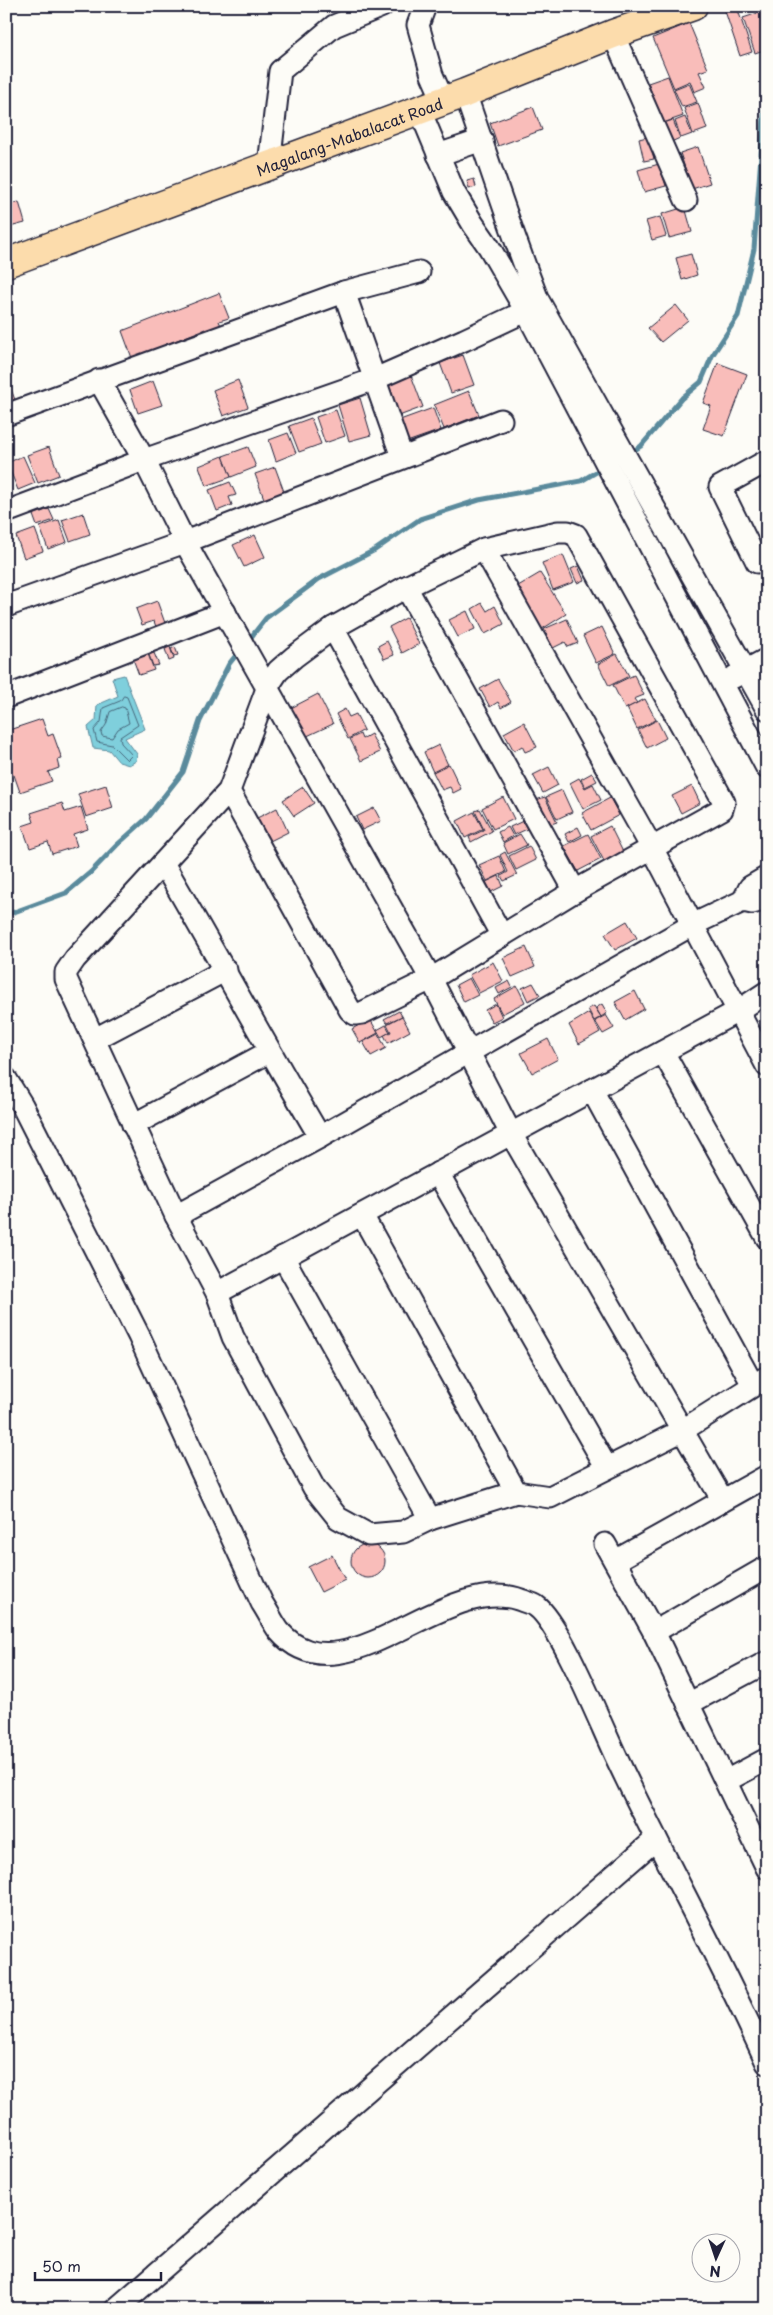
<svg xmlns="http://www.w3.org/2000/svg" width="773" height="2315" font-family="'Playpen Sans',sans-serif">
  <style>
    .water { fill: #7fcfdc; stroke: #5a8a9c }
    .lines { fill: none; stroke-linecap: round; stroke-linejoin: round }
    .shore { stroke: #47677b; stroke-width: 1 }
    .stream { stroke: #5a8a9c; stroke-width: 5 }
    .building { fill: #f9bdba; stroke: #22223b }
    .minor-casing { stroke: #22223b; stroke-width: 25 }
    .major-casing { stroke: #22223b; stroke-width: 31 }
    .minor { stroke: #fdfcf7; stroke-width: 21 }
    .major { stroke: #fcdcac; stroke-width: 28 }
    .labels { text-anchor: middle; dominant-baseline: central; stroke-width: 4.5; stroke-linejoin: round; paint-order: stroke }
    .street-label { font-size: 15px; fill: #22223b; stroke: #fdfcf7 }
  </style>
  <rect width="100%" height="100%" fill="#fdfcf7"/>
  <filter id="ink" filterUnits="userSpaceOnUse"><feTurbulence type="fractalNoise" baseFrequency=".02" numOctaves="2"/><feDisplacementMap in="SourceGraphic" scale="10" xChannelSelector="R" yChannelSelector="G"/><feConvolveMatrix kernelMatrix="1 2 1 2 8 2 1 2 1" color-interpolation-filters="sRGB"/></filter>
  <g filter="url(#ink)">
    <polygon class="water" points="124,675 145,729 125,738 137,754 136,761 129,765 119,762 109,750 93,748 88,727 96,720 97,705 118,696 112,678"/>
    <g class="lines">
      <g class="shore">
        <polygon points="124,696 127,697 138,725 120,737 121,743 132,755 127,760 112,745 97,742 94,730 101,722 103,708 120,701"/>
        <polygon points="122,707 125,708 129,723 118,729 112,738 102,736 101,732 106,725 110,712"/>
      </g>
      <g class="stream">
        <polyline points="630,453 641,446 682,398 701,382 712,356 738,316 754,249 767,76"/>
        <polyline points="248,641 266,618 319,579 375,550 420,519 479,500 581,481 603,468"/>
        <polyline points="6,915 66,893 91,872 117,845 146,819 183,772 200,721 229,664 241,649"/>
      </g>
    </g>
    <g class="building">
      <polygon points="737,7 752,52 740,56 725,11"/>
      <polygon points="767,10 767,49 755,53 743,18"/>
      <polygon points="689,23 708,69 699,72 706,87 694,92 690,81 674,88 653,38"/>
      <polygon points="668,76 683,116 663,123 648,83"/>
      <polygon points="689,83 697,102 682,107 674,89"/>
      <polygon points="698,103 707,129 693,134 684,108"/>
      <polygon points="533,107 542,130 498,146 490,123"/>
      <polygon points="685,117 692,134 681,138 675,121"/>
      <polygon points="673,120 680,138 671,142 664,123"/>
      <polygon points="655,135 658,148 652,150 654,159 644,161 639,139"/>
      <polygon points="698,147 710,183 692,189 680,153"/>
      <polygon points="659,164 666,186 644,192 638,170"/>
      <polygon points="474,179 476,187 469,189 467,181"/>
      <polygon points="6,201 7,205 19,202 25,223 6,228"/>
      <polygon points="685,207 692,232 669,238 662,214"/>
      <polygon points="660,217 666,236 652,240 646,221"/>
      <polygon points="691,254 697,275 682,280 676,258"/>
      <polygon points="219,293 229,318 219,321 222,328 207,334 205,329 132,358 122,331"/>
      <polygon points="676,305 688,320 661,342 648,328"/>
      <polygon points="463,355 474,385 451,393 440,363"/>
      <polygon points="718,363 747,374 724,436 703,429 711,406 703,403"/>
      <polygon points="6,375 15,400 6,403"/>
      <polygon points="411,375 423,407 399,416 387,384"/>
      <polygon points="238,380 248,407 223,416 213,390"/>
      <polygon points="153,381 162,405 138,413 130,390"/>
      <polygon points="469,391 479,415 444,429 434,405"/>
      <polygon points="360,398 371,435 349,441 338,405"/>
      <polygon points="433,408 441,430 407,442 400,420"/>
      <polygon points="336,410 345,436 325,443 316,417"/>
      <polygon points="311,418 321,444 299,452 289,426"/>
      <polygon points="288,433 296,453 276,461 269,440"/>
      <polygon points="49,447 59,475 38,483 27,455"/>
      <polygon points="248,447 256,467 231,477 223,456"/>
      <polygon points="23,456 35,483 18,490 7,463"/>
      <polygon points="223,456 231,477 206,486 199,466"/>
      <polygon points="275,467 286,497 266,504 255,474"/>
      <polygon points="230,482 236,495 229,497 232,505 217,511 209,490"/>
      <polygon points="49,509 54,520 37,526 33,515"/>
      <polygon points="83,513 90,534 70,541 62,520"/>
      <polygon points="59,520 67,542 48,549 40,527"/>
      <polygon points="35,529 43,551 24,558 16,536"/>
      <polygon points="255,535 265,557 244,567 233,545"/>
      <polygon points="563,555 574,582 553,590 542,563"/>
      <polygon points="578,566 584,580 577,583 571,569"/>
      <polygon points="540,573 566,614 539,631 513,589"/>
      <polygon points="157,601 165,623 156,627 154,621 142,625 136,609"/>
      <polygon points="482,603 487,611 495,606 504,624 485,634 472,609"/>
      <polygon points="467,611 475,629 458,637 449,620"/>
      <polygon points="406,618 419,644 402,653 389,627"/>
      <polygon points="567,619 578,643 568,647 565,642 553,648 544,629"/>
      <polygon points="602,627 615,654 596,663 583,636"/>
      <polygon points="387,641 394,655 384,659 378,646"/>
      <polygon points="170,647 174,659 169,661 165,649"/>
      <polygon points="175,647 178,655 174,656 171,649"/>
      <polygon points="154,653 159,665 153,666 149,655"/>
      <polygon points="148,654 154,670 139,675 133,659"/>
      <polygon points="617,654 629,676 609,686 598,664"/>
      <polygon points="634,675 644,695 634,699 637,703 625,709 613,685"/>
      <polygon points="498,679 511,702 501,708 498,702 490,707 480,689"/>
      <polygon points="318,694 333,724 305,737 291,708"/>
      <polygon points="645,699 656,720 637,729 627,708"/>
      <polygon points="345,709 349,717 356,714 364,730 348,739 336,714"/>
      <polygon points="42,719 48,736 53,734 62,759 57,760 59,768 48,772 52,781 20,792 14,775 6,778 6,731"/>
      <polygon points="657,720 666,738 647,748 638,730"/>
      <polygon points="524,722 537,747 525,752 522,746 514,751 504,733"/>
      <polygon points="360,734 362,739 371,734 380,752 361,761 350,739"/>
      <polygon points="439,745 448,765 433,772 424,752"/>
      <polygon points="449,764 461,789 453,793 450,787 442,790 433,772"/>
      <polygon points="549,767 558,785 543,793 533,775"/>
      <polygon points="592,773 597,781 585,787 581,779"/>
      <polygon points="579,778 585,788 593,784 601,800 583,809 570,783"/>
      <polygon points="106,785 113,808 86,817 78,794"/>
      <polygon points="692,786 700,803 681,813 672,796"/>
      <polygon points="303,787 314,803 294,816 283,800"/>
      <polygon points="562,790 572,812 557,819 546,797"/>
      <polygon points="503,797 514,819 493,829 482,808"/>
      <polygon points="545,797 557,822 548,825 536,800"/>
      <polygon points="610,798 619,815 591,830 582,813"/>
      <polygon points="62,803 65,812 81,807 88,829 73,834 77,846 52,854 48,842 30,848 22,826 34,822 31,813"/>
      <polygon points="277,808 288,832 268,842 257,818"/>
      <polygon points="374,808 381,821 362,830 356,817"/>
      <polygon points="480,809 492,831 471,842 469,837 484,830 475,811"/>
      <polygon points="474,812 483,829 465,838 457,821"/>
      <polygon points="523,821 527,829 514,835 510,827"/>
      <polygon points="610,826 624,854 605,863 591,836"/>
      <polygon points="508,827 513,836 503,842 498,832"/>
      <polygon points="578,827 582,835 569,842 565,834"/>
      <polygon points="520,834 527,845 508,854 503,843"/>
      <polygon points="588,834 601,859 578,871 564,846"/>
      <polygon points="529,846 536,860 516,870 509,856"/>
      <polygon points="505,852 517,875 504,881 501,876 508,872 500,855"/>
      <polygon points="499,856 506,872 487,881 479,865"/>
      <polygon points="499,876 503,886 491,892 486,882"/>
      <polygon points="627,921 637,938 615,950 605,934"/>
      <polygon points="526,947 535,967 512,977 503,958"/>
      <polygon points="493,962 503,981 479,993 469,975"/>
      <polygon points="469,978 478,995 464,1002 456,985"/>
      <polygon points="509,981 512,987 499,994 496,988"/>
      <polygon points="533,983 540,995 528,1001 522,988"/>
      <polygon points="517,986 525,1002 502,1014 494,999"/>
      <polygon points="635,991 644,1009 625,1020 615,1002"/>
      <polygon points="496,1004 502,1017 492,1022 485,1010"/>
      <polygon points="602,1004 607,1013 601,1017 596,1008"/>
      <polygon points="594,1006 601,1017 594,1021 588,1009"/>
      <polygon points="399,1011 402,1016 387,1023 384,1019"/>
      <polygon points="589,1013 600,1032 579,1044 569,1025"/>
      <polygon points="606,1015 614,1028 603,1034 595,1021"/>
      <polygon points="402,1016 410,1031 388,1043 384,1035 391,1032 387,1024"/>
      <polygon points="370,1019 378,1033 360,1043 352,1029"/>
      <polygon points="386,1025 390,1032 381,1037 377,1030"/>
      <polygon points="378,1034 386,1048 371,1056 363,1042"/>
      <polygon points="548,1039 558,1059 532,1073 521,1053"/>
      <circle cx="368" cy="1561" r="17"/>
      <polygon points="332,1555 345,1580 321,1592 308,1567"/>
    </g>
    <g class="lines">
      <g class="minor-casing">
        <g id="minor">
          <polyline points="425,6 418,25 432,75 443,100"/>
          <polyline points="613,34 686,200"/>
          <path d="M465,93C489,162 511,232 538,300L767,709"/>
          <polyline points="419,108 454,192 473,224 489,247 526,311 767,768"/>
          <polyline points="438,155 482,140"/>
          <polyline points="269,165 280,71 334,26 382,6"/>
          <polyline points="344,292 402,457"/>
          <polyline points="99,380 144,460 185,542 431,979 511,1134 722,1499"/>
          <polyline points="6,415 344,292 419,272"/>
          <polyline points="767,461 720,487 757,562 767,557"/>
          <polyline points="6,512 144,460 375,379 464,340 526,311 536,302"/>
          <polyline points="484,549 652,848 767,1066"/>
          <polyline points="406,587 575,891"/>
          <polyline points="6,606 185,542 501,420"/>
          <polyline points="333,628 502,936"/>
          <polyline points="734,677 767,659"/>
          <polyline points="6,697 225,612"/>
          <polyline points="229,791 350,1010 355,1014 362,1013 431,979 575,891 722,809 724,802 576,535 568,532 558,532 484,549 406,587 333,628 294,657 278,671 268,686 229,791 75,959 66,972 66,979 176,1216 217,1293 233,1337 314,1488 338,1518 369,1535 403,1532 430,1519"/>
          <path d="M163,863C216,954 266,1046 320,1137"/>
          <polyline points="743,901 750,887 767,877"/>
          <polyline points="95,1039 226,970"/>
          <polyline points="663,1052 767,1238"/>
          <path d="M6,1079L22,1105L139,1336L262,1603C268,1612 273,1623 279,1631C343,1705 443,1571 521,1600C525,1602 532,1603 536,1606C560,1622 602,1728 617,1759C665,1861 721,1960 767,2063"/>
          <polyline points="592,1090 753,1385"/>
          <polyline points="133,1125 269,1052"/>
          <polyline points="438,1173 607,1468"/>
          <polyline points="362,1215 516,1492 550,1497 683,1430 767,1377"/>
          <polyline points="176,1216 320,1137 692,925 743,901 752,903 767,899"/>
          <polyline points="283,1257 430,1519 516,1492"/>
          <polyline points="217,1293 738,1011 767,992"/>
          <polyline points="605,1544 654,1632 767,1868"/>
          <polyline points="615,1561 767,1476"/>
          <polyline points="654,1632 767,1567"/>
          <polyline points="688,1704 767,1662"/>
          <polyline points="726,1781 767,1759"/>
          <polyline points="116,2309 656,1839"/>
        </g>
      </g>
      <g class="major-casing">
        <g id="major">
          <path id="s1" d="M6,263L465,93L613,34L693,6"/>
        </g>
      </g>
      <use href="#minor" class="minor"/>
      <use href="#major" class="major"/>
    </g>
  </g>
  <g class="labels">
    <g class="street-label">
      <text stroke="none"><textPath href="#s1" startOffset="366">Magalang-Mabalacat Road</textPath></text>
    </g>
  </g>
  <rect width="773" height="2315" fill="none" stroke="#fdfcf7" stroke-width="25"/>
  <rect x="12" y="12" width="748" height="2290" fill="none" stroke="#22223b" stroke-width="2" filter="url(#ink)"/>
  <g transform="translate(716 2258) rotate(183)"><circle r="24" fill="#fdfcf7" stroke="#a5a5ac"/>
  <path d="M0-4L9 19L0 12L-9 19Z" fill="#22223b"/>
  <text y="-8" font-size="14" font-weight="bold" text-anchor="middle" fill="#22223b">N</text>
  </g>
  <path d="M35 2272v8h126v-8" fill="none" stroke="#22223b" stroke-width="2.5"/>
  <text x="42" y="2272" font-size="15" fill="#22223b" stroke="#fdfcf7" stroke-width="4" paint-order="stroke">50 m</text>
</svg>
